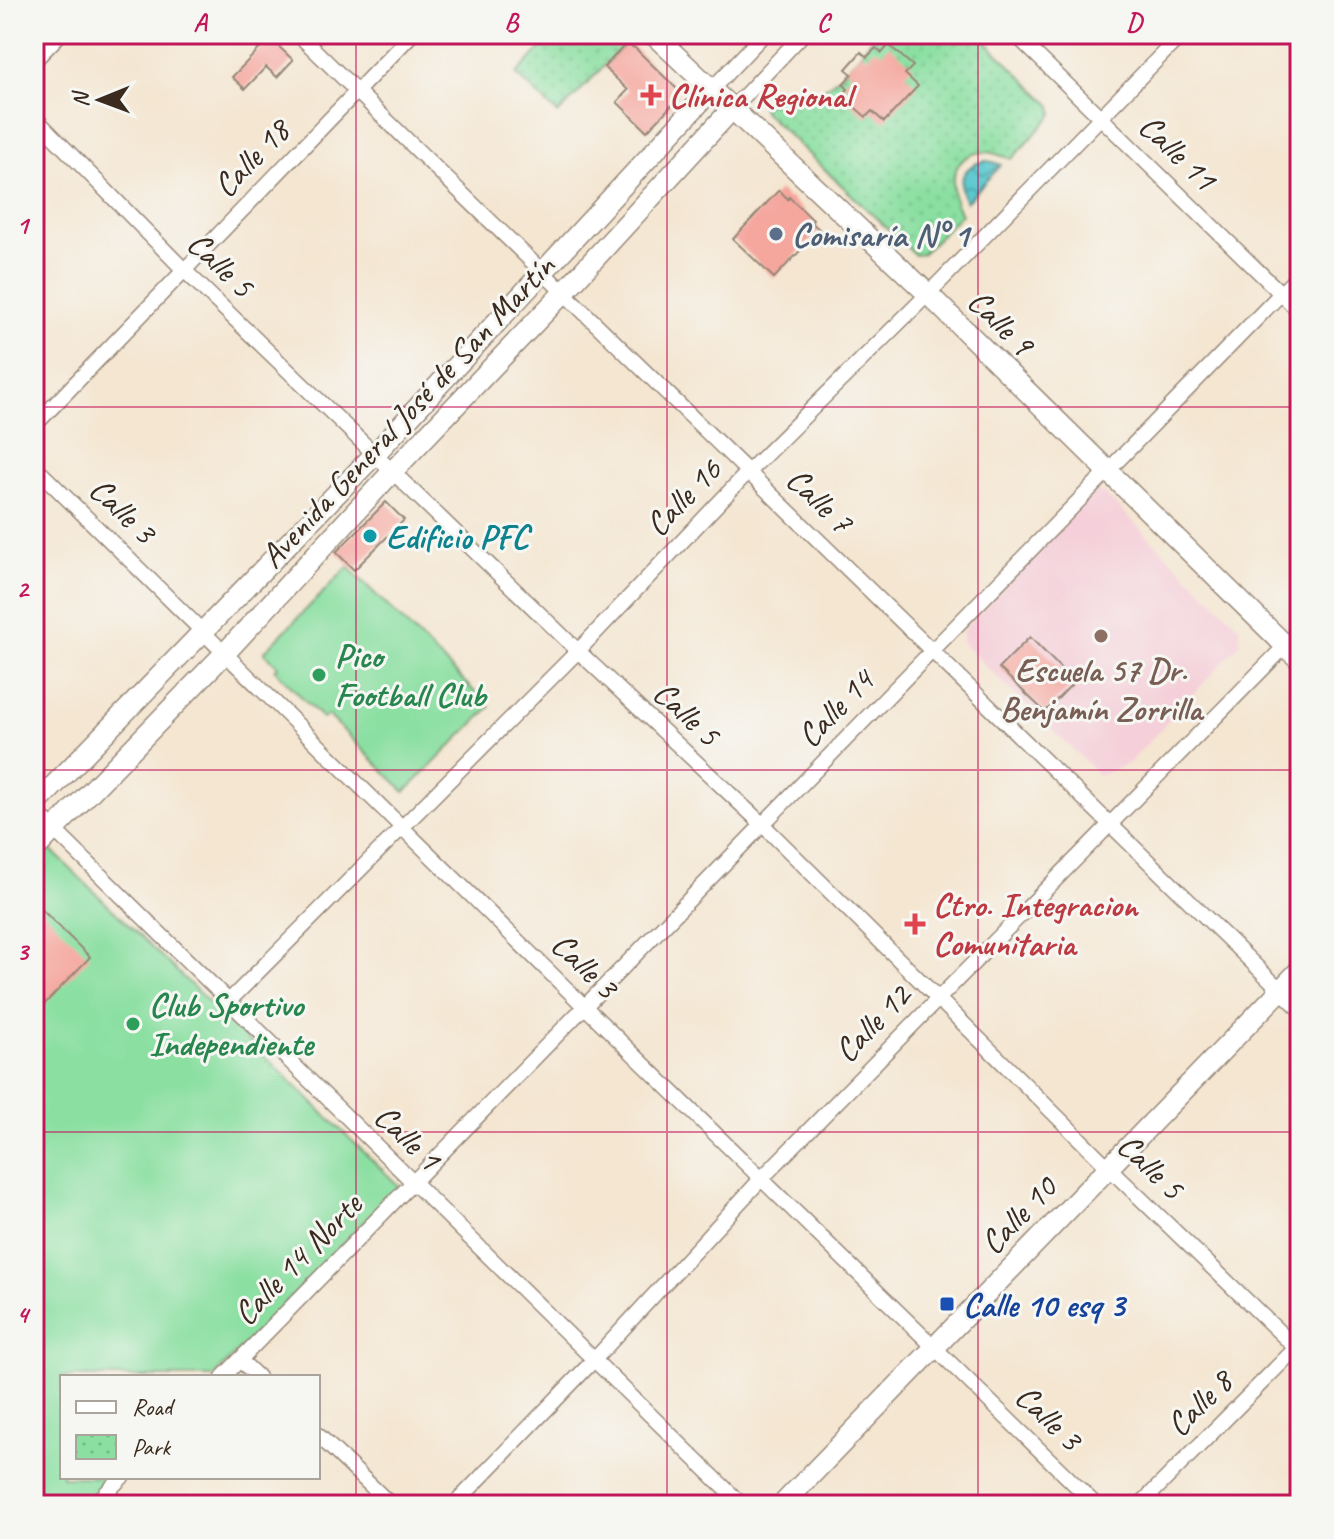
<svg xmlns="http://www.w3.org/2000/svg" width="1334" height="1539" font-family="Caveat,sans-serif">
  <style>
    .built { fill: #f5cfd9 }
    .grass { fill: #8adfa1; stroke: #628460; stroke-width: 2 }
    .park { fill: url(#park-dots); stroke: #628460; stroke-width: 2 }
    .water { fill: url(#water-waves); stroke: #4a7976; stroke-width: 2 }
    .building { fill: #f5a69d }
    .lines { fill: none; stroke-linecap: round; stroke-linejoin: round }
    .street-casing { stroke: #988878; stroke-width: 17 }
    .secondary-casing { stroke: #988878; stroke-width: 23 }
    .street { stroke: #fff; stroke-width: 14 }
    .secondary { stroke: #fff; stroke-width: 20 }
    .grid { fill: none; stroke: #c2185b; stroke-width: 2; stroke-opacity: 0.55 }
    .health-dot { fill: #e0444e; stroke: #f6f6f2; stroke-width: 3 }
    .service-dot { fill: #5c6f8a; stroke: #f6f6f2; stroke-width: 3 }
    .culture-dot { fill: #0f9aa8; stroke: #f6f6f2; stroke-width: 3 }
    .education-dot { fill: #8d6e63; stroke: #f6f6f2; stroke-width: 3 }
    .leisure-dot { fill: #2e9e5b; stroke: #f6f6f2; stroke-width: 3 }
    .transit-dot { fill: #1a4fb4; stroke: #f6f6f2; stroke-width: 3 }
    .labels { text-anchor: middle; dominant-baseline: central; stroke-width: 6; stroke-linejoin: round; paint-order: stroke }
    .health-label { font-size: 34px; font-weight: bold; fill: #be3a42; stroke: #f6f6f2; text-anchor: start }
    .street-label { font-size: 34px; fill: #3b2a1e; stroke: #f6f6f2 }
    .service-label { font-size: 34px; font-weight: bold; fill: #4e5e75; stroke: #f6f6f2; text-anchor: start }
    .culture-label { font-size: 34px; font-weight: bold; fill: #0d838f; stroke: #f6f6f2; text-anchor: start }
    .leisure-label { font-size: 34px; font-weight: bold; fill: #27864d; stroke: #f6f6f2; text-anchor: start }
    .education-label { font-size: 34px; font-weight: bold; fill: #785e54; stroke: #f6f6f2 }
    .transit-label { font-size: 34px; font-weight: bold; fill: #164399; stroke: #f6f6f2; text-anchor: start }
    .neatline { fill: none; stroke: #c2185b; stroke-width: 3 }
    .grid-label { font-size: 26px; text-anchor: middle; font-weight: bold; fill: #c2185b }
  </style>
  <defs>
    <pattern id="park-dots" width="8" height="8" patternUnits="userSpaceOnUse" patternTransform="scale(2)"><rect width="8" height="8" fill="#8adfa1"/><path d="M2 2h.1M6 6h.1" fill="none" stroke="#78c08a" stroke-width="1.8" stroke-linecap="round"/></pattern>
    <pattern id="water-waves" width="16" height="10" patternUnits="userSpaceOnUse" patternTransform="scale(2)"><rect width="16" height="10" fill="#5ac8ce"/><path d="M0 5q4-4 8 0t8 0" fill="none" stroke="#4ca3a7"/></pattern>
  </defs>
  <rect width="100%" height="100%" fill="#f6f6f2"/>
  <filter id="ink" filterUnits="userSpaceOnUse"><feTurbulence type="fractalNoise" baseFrequency=".0125" numOctaves="2"/><feDisplacementMap in="SourceGraphic" scale="16" xChannelSelector="R" yChannelSelector="G"/><feConvolveMatrix kernelMatrix="1 2 1 2 8 2 1 2 1" color-interpolation-filters="sRGB"/></filter>
  <filter id="wash" filterUnits="userSpaceOnUse"><feTurbulence type="fractalNoise" baseFrequency=".006" numOctaves="4" result="noise"/><feDisplacementMap in="SourceGraphic" scale="32" xChannelSelector="R" yChannelSelector="G"/><feGaussianBlur stdDeviation="1.8" result="paint"/><feColorMatrix in="noise" values="0 0 0 0 0 0 0 0 0 0 0 0 0 0 0 0 0 1.4 0 .05"/><feComposite in="paint" operator="in"/></filter>
  <g filter="url(#wash)">
    <rect width="100%" height="100%" fill="#f4e6d1"/>
    <polygon class="built" points="1095,491 1105,494 1240,627 1240,644 1129,763 1100,776 962,643 963,630"/>
    <g class="grass">
      <polygon points="348,567 490,707 405,792 328,715 323,719 275,670 278,666 264,652"/>
      <polygon points="49,848 399,1186 213,1377 62,1377 62,1477 116,1477 89,1505 42,1505 34,1497 34,863"/>
    </g>
    <g class="park">
      <polygon points="555,34 621,34 628,41 558,114 516,74"/>
      <path d="M876,34H978L1052,106L1053,114L1012,159C1004,157 995,153 987,152C950,152 946,189 961,214L922,254L915,255L763,111L761,104C774,104 787,104 799,100C833,92 855,59 876,34Z"/>
    </g>
    <path class="water" d="M985,161L993,162L1001,165L966,202C955,183 963,165 985,161Z"/>
    <g id="blocks">
      <g class="building">
        <polygon points="270,38 293,60 277,77 266,67 245,89 232,77"/>
        <polygon points="628,45 635,48 678,90 677,100 647,131 617,102 628,90 604,67 623,47"/>
        <polygon points="889,45 913,66 905,74 918,86 884,122 872,111 866,117 842,96 848,89 843,84 852,74 846,69 861,52 867,57 876,48 882,53"/>
        <polygon points="779,190 788,199 789,197 813,220 811,222 820,230 774,278 733,239"/>
        <polygon points="386,502 404,520 354,570 336,552"/>
        <polygon points="1030,637 1074,682 1045,712 999,668"/>
        <polygon points="34,902 90,957 34,1015"/>
      </g>
    </g>
  </g>
  <g filter="url(#ink)">
    <use href="#blocks" fill-opacity="0" stroke="#988878" stroke-width="2"/>
    <g class="lines">
      <g class="street-casing">
        <g id="street">
          <polyline points="298,34 1300,1009"/>
          <polyline points="1015,34 1300,312"/>
          <polyline points="34,61 60,34"/>
          <polyline points="711,90 764,34"/>
          <polyline points="731,110 803,34"/>
          <polyline points="34,117 184,270 578,651 763,825 1109,1168 1300,1352"/>
          <polyline points="34,426 412,34"/>
          <polyline points="34,466 585,1007 1096,1505"/>
          <polyline points="34,810 742,1505"/>
          <polyline points="228,1002 578,651 748,472 928,294 1182,34"/>
          <polyline points="240,1360 258,1377"/>
          <polyline points="223,1377 1300,274"/>
          <polyline points="318,1435 391,1505"/>
          <polyline points="94,1505 122,1477"/>
          <polyline points="454,1505 594,1360 762,1178 1300,631"/>
          <polyline points="1140,1505 1300,1344"/>
        </g>
      </g>
      <g class="secondary-casing">
        <g id="secondary">
          <polyline points="653,34 928,294 1300,660"/>
          <polyline points="34,806 375,454 711,90"/>
          <polyline points="34,850 226,652 393,471 564,292 731,110"/>
          <polyline points="782,1505 1300,970"/>
        </g>
      </g>
      <use href="#street" class="street"/>
      <use href="#secondary" class="secondary"/>
    </g>
  </g>
  <path class="grid" d="M356,34V1505M667,34V1505M978,34V1505M34,407H1300M34,770H1300M34,1132H1300"/>
  <g class="health-dot">
    <path d="M647 83h8v8h8v8h-8v8h-8v-8h-8v-8h8z"/>
    <path d="M911 912h8v8h8v8h-8v8h-8v-8h-8v-8h8z"/>
  </g>
  <circle class="service-dot" cx="776" cy="234" r="8"/>
  <circle class="culture-dot" cx="370" cy="536" r="8"/>
  <circle class="education-dot" cx="1101" cy="636" r="8"/>
  <g class="leisure-dot">
    <circle cx="319" cy="675" r="8"/>
    <circle cx="133" cy="1024" r="8"/>
  </g>
  <rect class="transit-dot" x="939" y="1296" width="16" height="16" rx="4"/>
  <g class="labels">
    <g class="health-label">
      <text x="669" y="95">Clínica Regional</text>
      <text x="933" y="904">Ctro. Integracion<tspan x="933" dy="39">Comunitaria</tspan></text>
    </g>
    <g class="street-label">
      <text transform="translate(1178 152) rotate(44)">Calle 11</text>
      <text transform="translate(251 158) rotate(-46)">Calle 18</text>
      <text transform="translate(221 264) rotate(44)">Calle 5</text>
      <text transform="translate(1001 322) rotate(45)">Calle 9</text>
      <text transform="translate(407 411) rotate(-47)">Avenida General José de San Martín</text>
      <text transform="translate(683 497) rotate(-46)">Calle 16</text>
      <text transform="translate(820 500) rotate(44)">Calle 7</text>
      <text transform="translate(123 510) rotate(44)">Calle 3</text>
      <text transform="translate(835 708) rotate(-46)">Calle 14</text>
      <text transform="translate(687 713) rotate(43)">Calle 5</text>
      <text transform="translate(585 965) rotate(44)">Calle 3</text>
      <text transform="translate(872 1023) rotate(-46)">Calle 12</text>
      <text transform="translate(408 1137) rotate(44)">Calle 1</text>
      <text transform="translate(1151 1166) rotate(44)">Calle 5</text>
      <text transform="translate(1018 1215) rotate(-46)">Calle 10</text>
      <text transform="translate(297 1259) rotate(-46)">Calle 14 Norte</text>
      <text transform="translate(1199 1403) rotate(-45)">Calle 8</text>
      <text transform="translate(1049 1417) rotate(44)">Calle 3</text>
    </g>
    <g class="service-label">
      <text x="792" y="234">Comisaría N° 1</text>
    </g>
    <g class="culture-label">
      <text x="386" y="536">Edificio PFC</text>
    </g>
    <g class="leisure-label">
      <text x="335" y="655">Pico<tspan x="335" dy="39">Football Club</tspan></text>
      <text x="149" y="1004">Club Sportivo<tspan x="149" dy="39">Independiente</tspan></text>
    </g>
    <g class="education-label">
      <text x="1101" y="669">Escuela 57 Dr.<tspan x="1101" dy="39">Benjamín Zorrilla</tspan></text>
    </g>
    <g class="transit-label">
      <text x="963" y="1304">Calle 10 esq 3</text>
    </g>
  </g>
  <rect width="1334" height="1539" fill="none" stroke="#f6f6f2" stroke-width="88"/>
  <rect x="60" y="1375" width="260" height="104" fill="#f6f6f2" stroke="#aba49d" stroke-width="2"/>
  <rect x="76" y="1401" width="40" height="12" fill="#ffffff" stroke="#aba49d" stroke-width="2"/>
  <text x="132" y="1415" font-size="24" fill="#3b2a1e">Road</text>
  <rect x="76" y="1435" width="40" height="24" fill="url(#park-dots)" stroke="#aba49d" stroke-width="2"/>
  <text x="132" y="1455" font-size="24" fill="#3b2a1e">Park</text>
  <g transform="translate(100 100) rotate(269)" stroke="#f6f6f2" stroke-width="6" paint-order="stroke">
  <path d="M0-6L14 30L0 20L-14 30Z" fill="#3b2a1e"/>
  <text y="-12" font-size="22" font-weight="bold" text-anchor="middle" fill="#3b2a1e">N</text>
  </g>
  <rect x="44" y="44" width="1246" height="1451" class="neatline"/>
  <g class="grid-label">
    <text x="200" y="31">A</text>
    <text x="511" y="31">B</text>
    <text x="823" y="31">C</text>
    <text x="1134" y="31">D</text>
    <text x="22" y="234">1</text>
    <text x="22" y="597">2</text>
    <text x="22" y="960">3</text>
    <text x="22" y="1323">4</text>
  </g>
</svg>
